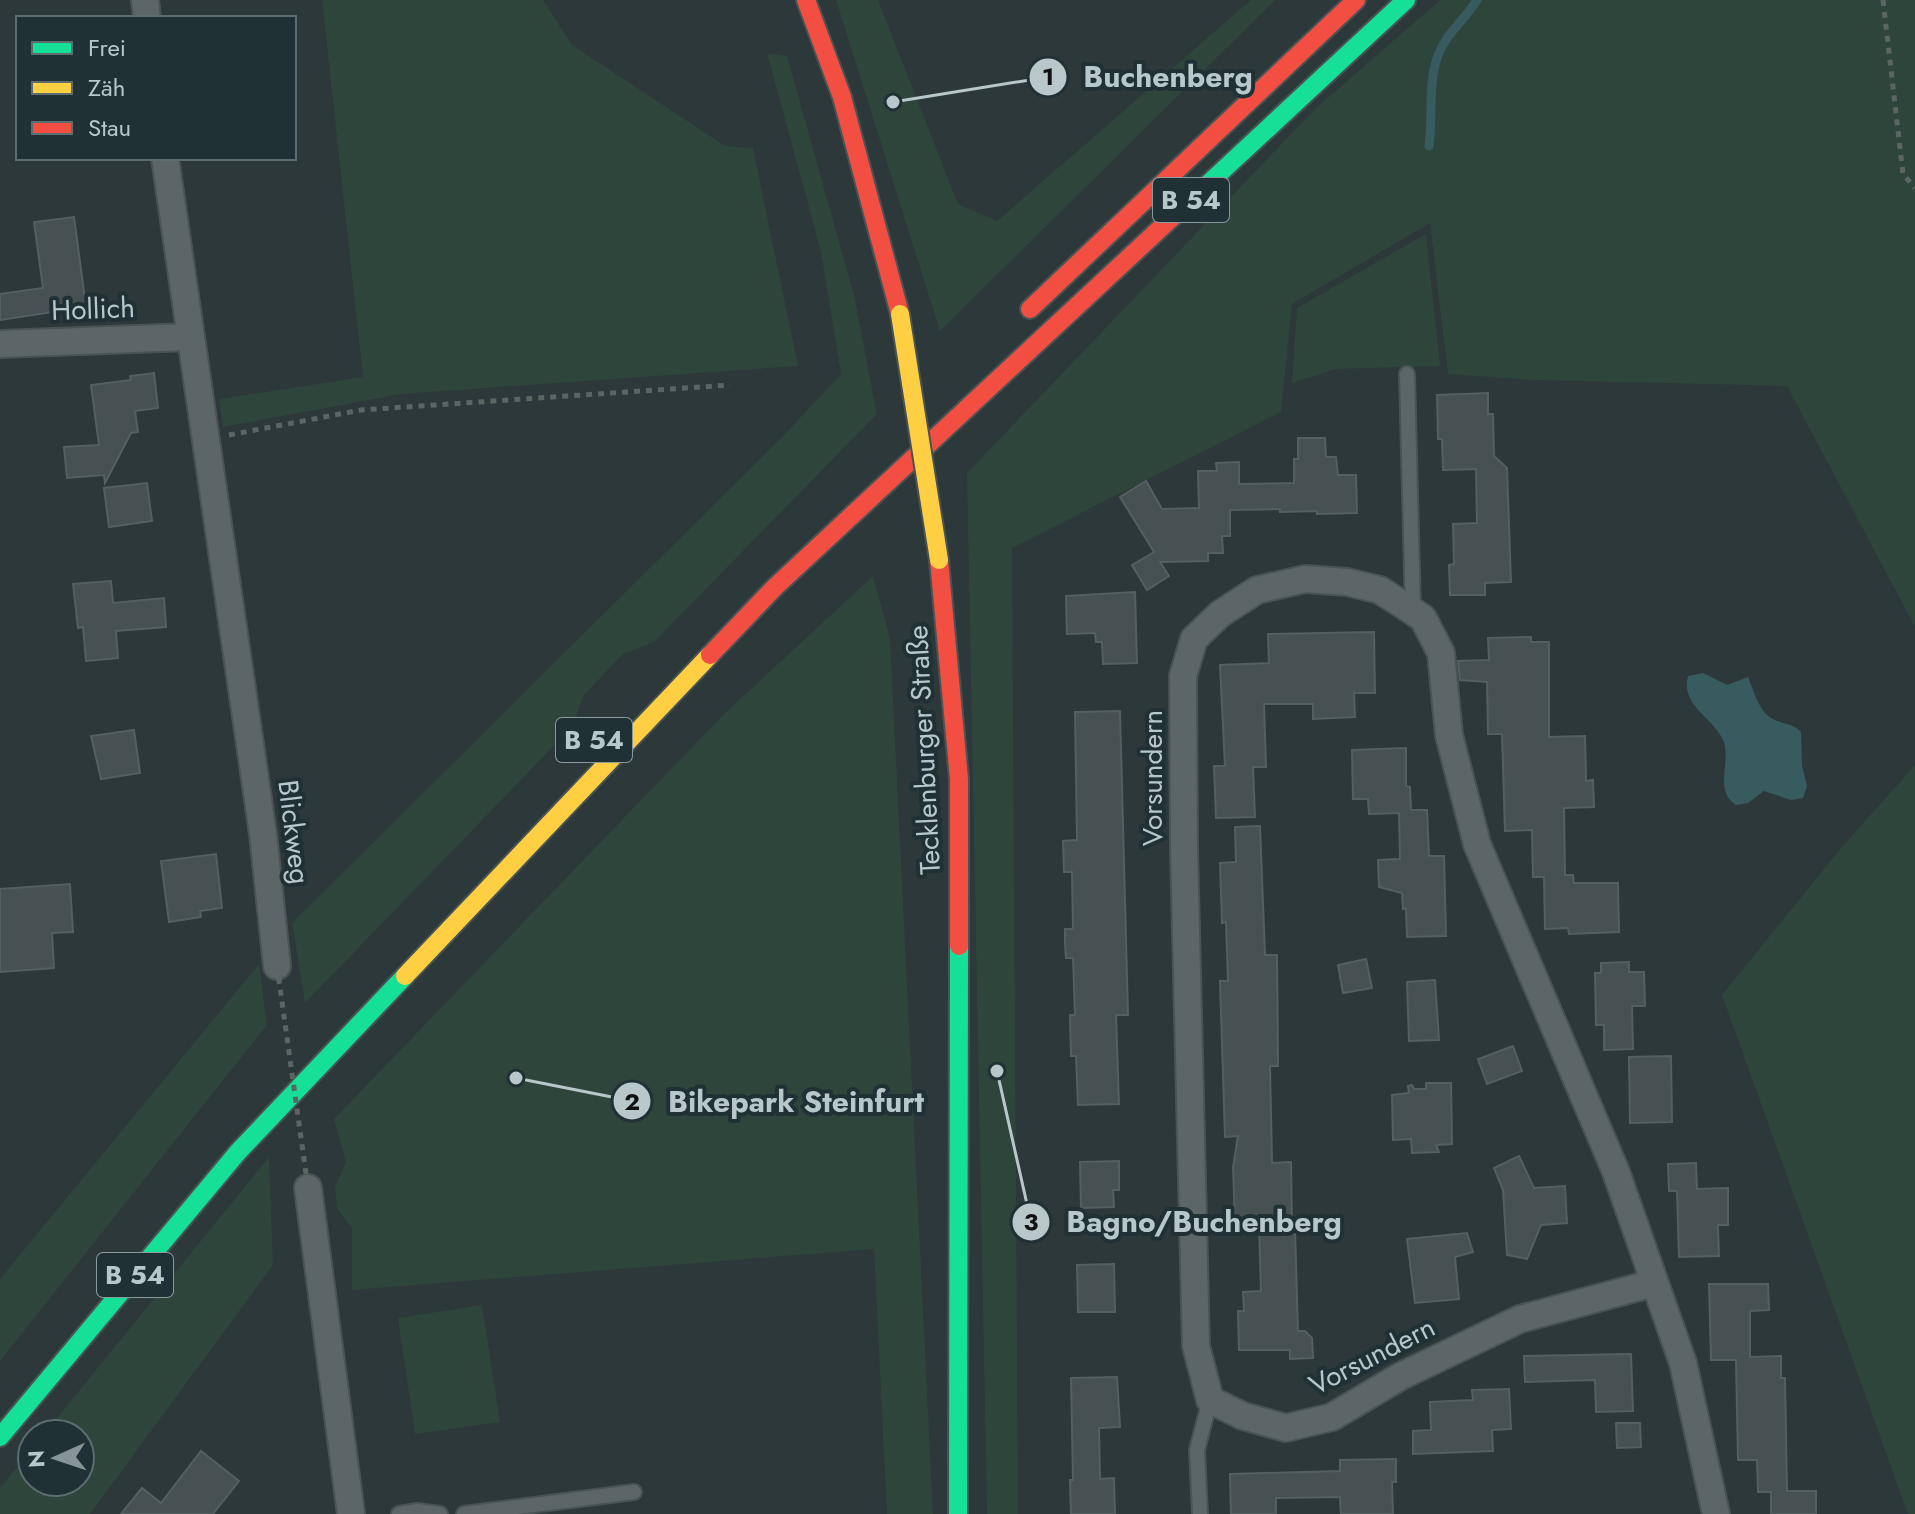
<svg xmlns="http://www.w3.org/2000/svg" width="1915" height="1514" font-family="Jost,sans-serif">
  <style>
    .green { fill: #2e453c }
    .water { fill: #385b60 }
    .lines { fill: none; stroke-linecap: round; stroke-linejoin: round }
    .stream { stroke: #385b60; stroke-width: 9 }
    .building { fill: #475152; stroke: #545f61; stroke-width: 2 }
    .lane-casing { stroke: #4a5354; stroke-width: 18 }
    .street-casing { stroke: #4a5354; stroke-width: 30 }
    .fast-casing { stroke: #4a5354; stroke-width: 22 }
    .slow-casing { stroke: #4a5354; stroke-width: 22 }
    .jam-casing { stroke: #4a5354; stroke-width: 22 }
    .path { stroke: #5b6564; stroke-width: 5; stroke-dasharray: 6 6; stroke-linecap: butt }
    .lane { stroke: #5c6667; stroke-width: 14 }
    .street { stroke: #5c6667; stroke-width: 26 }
    .fast { stroke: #16e098; stroke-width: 18 }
    .slow { stroke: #ffcf43; stroke-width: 18 }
    .jam { stroke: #f24e42; stroke-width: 18 }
    .slow-bridge-casing { stroke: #4a5354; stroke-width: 22; stroke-linecap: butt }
    .path-bridge { stroke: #5b6564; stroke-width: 5; stroke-dasharray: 6 6; stroke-linecap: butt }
    .slow-bridge { stroke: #ffcf43; stroke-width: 18 }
    .labels { text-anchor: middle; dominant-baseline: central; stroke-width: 8; stroke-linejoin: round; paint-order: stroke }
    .shield { fill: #1f3134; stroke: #899a9d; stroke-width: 2 }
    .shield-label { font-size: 26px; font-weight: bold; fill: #b7c7ca }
    .street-label { font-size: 28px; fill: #b7c7ca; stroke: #1f3134 }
    .leader { fill: none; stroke: #b7c7ca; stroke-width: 3 }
    .callout-dot { fill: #b7c7ca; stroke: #1f3134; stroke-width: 3 }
    .mark-label { font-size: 24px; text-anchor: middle; font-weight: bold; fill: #111 }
    .callout-label { font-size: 30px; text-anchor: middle; font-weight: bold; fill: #b7c7ca; stroke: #1f3134; stroke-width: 8; stroke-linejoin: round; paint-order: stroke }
  </style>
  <rect width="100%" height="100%" fill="#2c3839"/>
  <g class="green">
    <polygon points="322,0 543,0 572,45 725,146 753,148 798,366 401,394 223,427 219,399 363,377"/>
    <polygon points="836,0 878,0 958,204 997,221 1251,0 1275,0 940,331"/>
    <polygon points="1440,0 1915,0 1915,627 1787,386 1534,380 1448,374 1430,223 1292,304 1281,412 1012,548 1018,1514 987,1514 967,473 1315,109"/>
    <polygon points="767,53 787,56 854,295 877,414 654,642 623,654 583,696 574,725 305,1003 292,923 786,433 841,374 821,252"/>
    <polygon points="1426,234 1440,366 1336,369 1292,383 1297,308"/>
    <polygon points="873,576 890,638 933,1514 887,1514 874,1249 352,1290 352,1228 337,1209 335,1186 346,1163 334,1119 724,714"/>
    <polygon points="1915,765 1915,1514 1908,1514 1722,995 1841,848"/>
    <polygon points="259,964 267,1025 0,1361 0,1279"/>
    <polygon points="269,1157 273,1265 90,1514 0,1514 0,1488 32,1449 32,1482 80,1482 80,1434 44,1434"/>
    <polygon points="482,1305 500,1422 415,1434 398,1318"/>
  </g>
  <path class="water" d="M1703,673L1727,685L1748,677C1753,689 1759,711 1771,718C1781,724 1793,723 1801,732L1802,766L1807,786L1803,798L1791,800L1764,791L1748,803L1736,805C1713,791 1732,761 1723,740C1713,717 1680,705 1688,676Z"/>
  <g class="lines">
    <path class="stream" d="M1429,146C1434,111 1425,70 1446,40C1455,26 1468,15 1477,0"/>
  </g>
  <g class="building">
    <polygon points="74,217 86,307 0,320 0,294 43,288 34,222"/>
    <polygon points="154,373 158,408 135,411 138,432 131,433 105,483 104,475 67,478 64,447 99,445 91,385 131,380 130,376"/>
    <polygon points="1488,393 1488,414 1493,414 1494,456 1507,468 1511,582 1485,583 1485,595 1450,595 1449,565 1454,564 1453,524 1477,523 1476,469 1443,470 1442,439 1438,439 1437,395"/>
    <polygon points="1298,438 1325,438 1326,457 1336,457 1338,475 1356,475 1357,513 1317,514 1317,511 1280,512 1280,509 1230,510 1230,536 1222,536 1223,553 1208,553 1208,561 1160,562 1169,576 1147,590 1132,565 1154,552 1120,497 1146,481 1162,509 1199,508 1198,471 1217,471 1216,463 1239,462 1239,484 1294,483 1294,459 1298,459"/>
    <polygon points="147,483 152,521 109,527 104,488"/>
    <polygon points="111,581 113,603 164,598 166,627 116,631 118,658 86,661 83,627 78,628 73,584"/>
    <polygon points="1135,592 1137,663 1103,664 1102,642 1096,642 1095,633 1067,634 1066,596"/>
    <polygon points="1374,632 1375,693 1354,693 1355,717 1313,719 1313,704 1264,704 1266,767 1253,767 1255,817 1216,818 1214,766 1225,766 1220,665 1269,663 1268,634"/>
    <polygon points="1531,637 1531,642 1549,642 1549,737 1585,736 1586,781 1593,780 1594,807 1564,808 1565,875 1573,875 1574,883 1618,883 1619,932 1569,934 1568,928 1545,929 1544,877 1533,877 1532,830 1505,831 1502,734 1488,734 1487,682 1460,680 1458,661 1489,660 1488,638"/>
    <polygon points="1120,711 1128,1015 1116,1015 1119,1104 1078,1105 1076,1056 1071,1056 1070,1015 1075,1015 1073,958 1066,958 1065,943 1065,929 1073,929 1072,872 1064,872 1063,841 1077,840 1075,712"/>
    <polygon points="134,730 140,773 101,779 91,736"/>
    <polygon points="1406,748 1406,786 1410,787 1411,810 1427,810 1429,856 1444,856 1446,936 1407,937 1406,908 1403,909 1402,893 1379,887 1378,860 1400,859 1399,813 1369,814 1368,799 1353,799 1352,750"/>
    <polygon points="1260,826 1265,955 1277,955 1278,1066 1270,1066 1272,1163 1291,1162 1292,1230 1295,1230 1298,1331 1305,1331 1312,1338 1313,1358 1290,1359 1290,1350 1239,1350 1238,1311 1244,1311 1243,1292 1261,1291 1259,1223 1235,1223 1233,1167 1238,1136 1225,1137 1220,981 1228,981 1226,922 1222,923 1220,863 1236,862 1235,827"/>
    <polygon points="216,854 222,908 200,911 201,917 169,922 161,861"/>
    <polygon points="70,884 73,932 52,933 54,968 0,972 0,889"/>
    <polygon points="1366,959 1372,988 1343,993 1338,965"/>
    <polygon points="1629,962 1629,972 1644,972 1645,1006 1632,1006 1633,1049 1604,1050 1604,1025 1596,1025 1595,973 1601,973 1601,963"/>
    <polygon points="1435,980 1439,1040 1409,1041 1407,982"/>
    <polygon points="1513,1046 1522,1071 1487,1084 1478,1059"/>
    <polygon points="1671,1056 1672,1122 1630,1123 1629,1057"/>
    <polygon points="1426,1083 1451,1083 1452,1144 1436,1145 1439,1152 1412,1153 1411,1139 1393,1140 1392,1095 1409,1093 1408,1086 1412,1085 1414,1089 1426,1089"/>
    <polygon points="1519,1156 1534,1188 1565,1186 1567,1223 1541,1225 1527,1259 1507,1255 1503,1190 1494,1168"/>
    <polygon points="1119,1161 1119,1190 1113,1190 1114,1207 1081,1208 1080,1162"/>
    <polygon points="1696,1163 1697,1189 1728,1188 1728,1225 1718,1225 1719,1256 1679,1257 1677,1191 1669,1191 1668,1164"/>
    <polygon points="1467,1233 1473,1252 1455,1257 1459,1299 1415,1303 1407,1239"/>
    <polygon points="1114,1264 1115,1312 1078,1312 1077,1265"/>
    <polygon points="1709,1284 1768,1284 1769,1310 1750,1311 1750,1357 1781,1356 1781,1378 1785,1378 1787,1491 1816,1491 1816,1514 1771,1514 1771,1492 1758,1492 1757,1460 1738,1460 1736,1360 1711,1360"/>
    <polygon points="1631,1354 1633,1411 1596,1412 1595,1380 1525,1382 1524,1356"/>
    <polygon points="1117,1377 1120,1427 1099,1428 1100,1479 1114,1478 1115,1514 1071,1514 1070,1480 1073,1480 1071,1378"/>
    <polygon points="1509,1389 1511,1429 1492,1430 1493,1451 1413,1454 1413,1431 1431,1430 1430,1402 1473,1400 1472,1390"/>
    <polygon points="1616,1423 1640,1423 1641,1447 1617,1448"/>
    <polygon points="201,1451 239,1481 213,1514 121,1514 142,1488 161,1503"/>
    <polygon points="1396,1459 1396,1482 1392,1482 1393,1514 1341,1514 1340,1497 1276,1498 1276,1514 1231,1514 1230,1474 1340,1471 1340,1460"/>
  </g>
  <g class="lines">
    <g class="lane-casing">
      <g id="lane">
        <polyline points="1407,374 1413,612"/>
        <polyline points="399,1514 417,1511 440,1514"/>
        <polyline points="464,1514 634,1492"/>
        <polyline points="1200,1514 1197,1450 1210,1400"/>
      </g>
    </g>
    <g class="street-casing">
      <g id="street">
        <polyline points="145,0 147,18"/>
        <polyline points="165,158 263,834 277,966"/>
        <polyline points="0,344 189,337"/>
        <polyline points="308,1188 351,1514"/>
        <polyline points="1654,1283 1520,1319 1401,1376 1332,1417 1286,1428 1243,1416 1210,1400 1196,1346 1184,848 1183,676 1194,639 1220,614 1257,590 1305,579 1347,582 1380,590 1423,618 1441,653 1449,735 1477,844 1616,1172 1683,1363 1716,1514"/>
      </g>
    </g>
    <g class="fast-casing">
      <g id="fast">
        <polyline points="1180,210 1406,0"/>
        <polyline points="0,1437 238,1152 405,976"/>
        <polyline points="958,1514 959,946"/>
      </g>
    </g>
    <g class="slow-casing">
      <polyline id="slow" points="405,976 710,655"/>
    </g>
    <g class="jam-casing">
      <g id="jam">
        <polyline points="806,0 842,97 900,314"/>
        <polyline points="1030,309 1356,0"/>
        <polyline points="939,560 959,779 959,946"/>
        <polyline points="710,655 775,587 1180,210"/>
      </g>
    </g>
    <g class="path">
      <polyline points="1883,0 1903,174 1915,188"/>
      <polyline points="229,435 361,410 730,385"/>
    </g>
    <use href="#lane" class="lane"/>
    <use href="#street" class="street"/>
    <use href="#fast" class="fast"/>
    <use href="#slow" class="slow"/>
    <use href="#jam" class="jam"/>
    <g class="slow-bridge-casing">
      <polyline id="slow-bridge" points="900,314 939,560"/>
    </g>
    <polyline class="path-bridge" points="277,966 308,1188"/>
    <use href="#slow-bridge" class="slow-bridge"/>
  </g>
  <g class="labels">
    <g class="shield">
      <rect x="1153" y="178" width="76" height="44" rx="6"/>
      <rect x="556" y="718" width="76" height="44" rx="6"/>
      <rect x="97" y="1253" width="76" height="44" rx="6"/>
    </g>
    <g class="shield-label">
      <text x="1191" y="200">B 54</text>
      <text x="594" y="740">B 54</text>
      <text x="135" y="1275">B 54</text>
    </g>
    <g class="street-label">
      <text transform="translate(93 309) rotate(-2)">Hollich</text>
      <text transform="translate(924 750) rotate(-93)">Tecklenburger Straße</text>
      <text transform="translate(1152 778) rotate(-90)">Vorsundern</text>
      <text transform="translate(294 832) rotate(83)">Blickweg</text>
      <text transform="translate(1372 1356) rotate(-27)">Vorsundern</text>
    </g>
  </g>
  <path class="leader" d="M893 102L1048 77M516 1078L632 1101M997 1071L1031 1222"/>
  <g class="callout-dot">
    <circle cx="893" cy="102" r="8"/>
    <circle cx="516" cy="1078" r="8"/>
    <circle cx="997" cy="1071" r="8"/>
    <circle cx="1048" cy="77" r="20"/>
    <circle cx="632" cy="1101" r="20"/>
    <circle cx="1031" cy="1222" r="20"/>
  </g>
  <g class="mark-label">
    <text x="1048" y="85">1</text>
    <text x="632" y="1110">2</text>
    <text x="1031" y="1230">3</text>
  </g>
  <g class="callout-label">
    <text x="1168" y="87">Buchenberg</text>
    <text x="796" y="1112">Bikepark Steinfurt</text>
    <text x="1204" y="1232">Bagno/Buchenberg</text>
  </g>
  <rect x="16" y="16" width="280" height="144" fill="#1f3134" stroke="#5c6d70" stroke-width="2"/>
  <rect x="32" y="42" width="40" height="12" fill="#16e098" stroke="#5c6d70" stroke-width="2"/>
  <text x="88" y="56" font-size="24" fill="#b7c7ca">Frei</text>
  <rect x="32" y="82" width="40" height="12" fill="#ffcf43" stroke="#5c6d70" stroke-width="2"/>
  <text x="88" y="96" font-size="24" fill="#b7c7ca">Zäh</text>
  <rect x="32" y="122" width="40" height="12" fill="#f24e42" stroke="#5c6d70" stroke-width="2"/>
  <text x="88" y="136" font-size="24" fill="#b7c7ca">Stau</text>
  <g transform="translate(56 1458) rotate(267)"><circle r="38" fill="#1f3134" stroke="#5c6d70" stroke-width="2"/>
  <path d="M0-6L14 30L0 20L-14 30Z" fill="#869597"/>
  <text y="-12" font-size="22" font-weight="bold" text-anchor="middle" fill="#b7c7ca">N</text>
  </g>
</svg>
